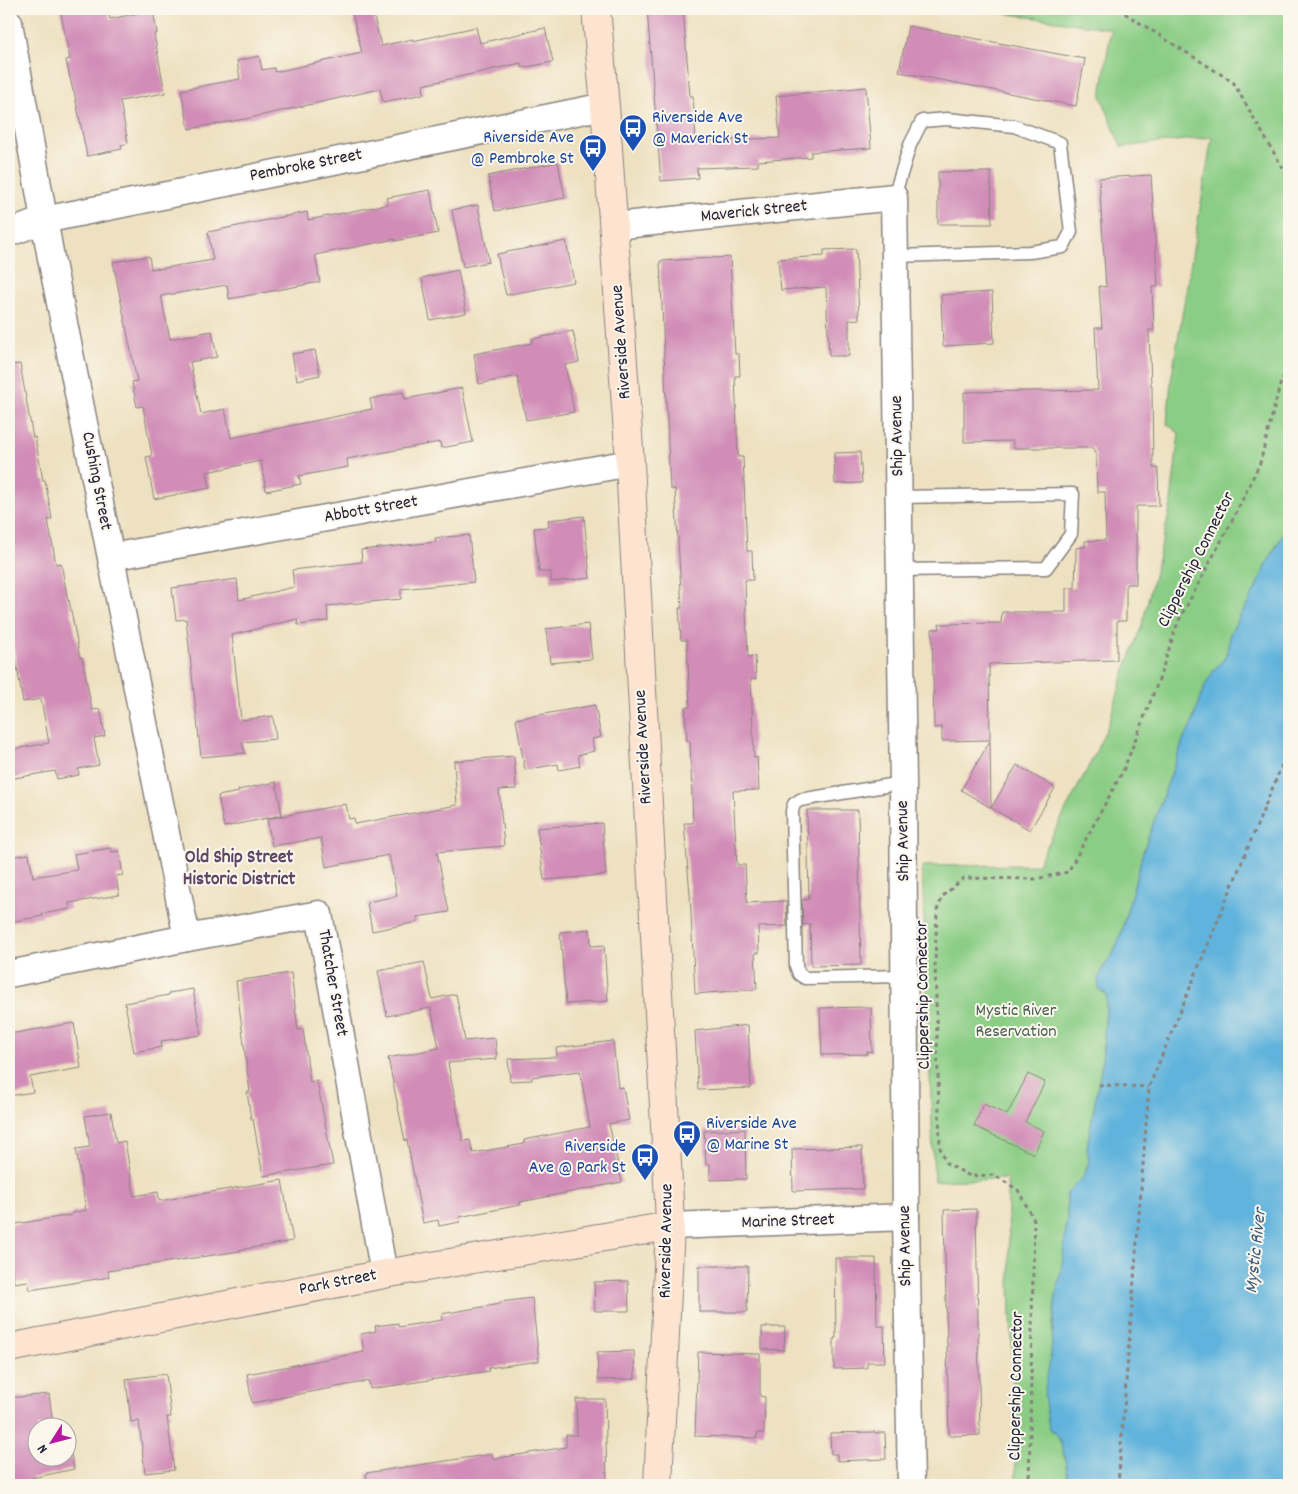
<svg xmlns="http://www.w3.org/2000/svg" width="1298" height="1494" font-family="Dekko,sans-serif">
  <style>
    .green { fill: #8bcd85; stroke: #567860 }
    .water { fill: #61b3dc; stroke: #426a8c }
    .building { fill: #d18db7 }
    .lines { fill: none; stroke-linecap: round; stroke-linejoin: round }
    .lane-casing { stroke: #88827e; stroke-width: 15 }
    .street-casing { stroke: #88827e; stroke-width: 29 }
    .secondary-casing { stroke: #88827e; stroke-width: 30 }
    .path { stroke: #88827e; stroke-width: 3; stroke-dasharray: 4 4; stroke-linecap: butt }
    .lane { stroke: #fff; stroke-width: 12 }
    .street { stroke: #fff; stroke-width: 26 }
    .secondary { stroke: #fde4d1; stroke-width: 28 }
    .labels { text-anchor: middle; dominant-baseline: central; stroke-width: 4; stroke-linejoin: round; paint-order: stroke }
    .transit-label { font-size: 18px; fill: #164399; stroke: #fbf7ec; text-anchor: start }
    .street-label { font-size: 18px; fill: #22223b; stroke: #fbf7ec }
    .park-label { font-size: 18px; fill: #475e55; stroke: #fbf7ec }
    .neighbourhood-label { font-size: 19px; font-weight: bold; fill: #5f4766; stroke: #fbf7ec }
    .water-label { font-size: 19px; font-style: italic; fill: #3b5c7b; stroke: #fbf7ec }
  </style>
  <rect width="100%" height="100%" fill="#fbf7ec"/>
  <filter id="ink" filterUnits="userSpaceOnUse"><feTurbulence type="fractalNoise" baseFrequency=".02" numOctaves="2"/><feDisplacementMap in="SourceGraphic" scale="10" xChannelSelector="R" yChannelSelector="G"/><feConvolveMatrix kernelMatrix="1 2 1 2 8 2 1 2 1" color-interpolation-filters="sRGB"/></filter>
  <filter id="wash" filterUnits="userSpaceOnUse"><feTurbulence type="fractalNoise" baseFrequency=".0096" numOctaves="4" result="noise"/><feDisplacementMap in="SourceGraphic" scale="20" xChannelSelector="R" yChannelSelector="G"/><feGaussianBlur stdDeviation="1.12" result="paint"/><feColorMatrix in="noise" values="0 0 0 0 0 0 0 0 0 0 0 0 0 0 0 0 0 1.4 0 .05"/><feComposite in="paint" operator="in"/></filter>
  <g filter="url(#wash)">
    <rect width="100%" height="100%" fill="#eee1c1"/>
    <path class="green" d="M976,9H1289V523L1269,560L1251,598L1230,633L1229,647L1224,659L1214,670L1194,716L1190,729L1184,738L1143,852L1120,937L1112,956L1103,968L1099,989L1107,995L1102,1064L1087,1147L1089,1162L1084,1176L1067,1193C1067,1217 1066,1242 1062,1266C1059,1285 1054,1303 1053,1322C1050,1359 1054,1396 1056,1433C1064,1449 1068,1468 1068,1485H1016L1007,1179L934,1181L922,866L1037,865L1092,760L1109,723L1124,673L1142,625L1170,510L1179,433L1167,424L1171,381L1212,137L1121,147L1101,96L1111,29Z"/>
    <path class="water" d="M1289,523V1485H1068C1068,1474 1063,1442 1056,1434C1056,1433 1050,1429 1049,1429L1044,1395L1051,1354L1056,1295L1062,1266L1067,1219V1193L1084,1176L1089,1162L1087,1147L1102,1064L1107,995L1099,989L1098,979L1103,968L1112,956L1120,937L1143,852L1184,738L1190,729L1204,687L1214,670L1224,659L1229,647L1230,633L1251,598L1269,560Z"/>
    <g id="blocks">
      <g class="building">
        <polygon points="60,9 108,9 110,19 153,10 157,33 154,34 165,93 120,101 128,143 121,145 122,149 87,156 74,91 73,91 66,60 70,59"/>
        <polygon points="351,9 372,9 381,46 413,39 413,41 476,27 480,43 545,28 553,62 522,68 521,63 423,85 424,94 383,102 380,89 245,119 189,129 181,90 240,79 237,61 259,56 262,70 274,68 275,72 362,53"/>
        <polygon points="647,9 683,9 690,96 693,96 696,141 780,138 776,96 866,87 871,148 811,152 811,157 758,161 758,166 697,168 698,178 661,181"/>
        <polygon points="908,26 1085,59 1076,106 899,72"/>
        <polygon points="558,162 565,198 495,211 488,176"/>
        <polygon points="938,172 991,172 992,224 938,224"/>
        <polygon points="1151,175 1158,287 1152,287 1154,330 1149,330 1151,386 1152,386 1153,468 1158,468 1159,506 1136,506 1136,584 1126,584 1126,621 1117,621 1117,660 989,664 990,740 942,741 942,727 934,728 932,629 940,629 939,624 1001,623 1002,612 1066,612 1066,588 1075,588 1076,548 1085,547 1085,541 1106,540 1105,492 1097,492 1096,453 1094,453 1094,448 1013,448 1013,441 964,442 964,392 1098,390 1095,328 1102,328 1099,286 1106,287 1099,178"/>
        <polygon points="430,190 438,233 395,241 395,239 315,255 320,282 229,299 227,285 161,296 170,339 212,331 217,357 190,362 201,414 225,409 231,438 372,409 370,399 403,392 405,399 462,388 473,442 441,448 440,442 347,459 348,467 299,476 301,484 266,491 261,461 207,472 210,488 154,499 146,457 152,456 143,406 137,407 132,382 137,381 113,262 149,256 151,269 158,268 158,269 213,260 208,232 307,212 308,220 388,204 386,198"/>
        <polygon points="478,205 489,262 463,267 452,210"/>
        <polygon points="566,241 574,282 506,295 497,254"/>
        <polygon points="856,249 859,319 849,320 849,356 829,356 826,287 781,290 778,259 824,256 824,250"/>
        <polygon points="730,257 735,354 739,354 740,376 735,376 738,457 743,457 747,551 752,551 753,580 745,580 746,611 748,657 755,656 756,679 751,679 754,758 757,757 759,790 733,791 737,865 745,865 747,903 786,901 787,926 758,927 759,953 755,953 757,989 695,994 690,894 684,823 693,823 690,741 687,741 685,707 690,707 687,640 681,640 679,608 682,608 675,489 670,489 660,261"/>
        <polygon points="458,270 466,313 430,320 422,278"/>
        <polygon points="992,292 994,343 943,346 941,295"/>
        <polygon points="573,331 579,362 565,365 574,412 526,420 517,376 479,384 474,354 532,343 532,339"/>
        <polygon points="315,350 320,375 297,380 292,354"/>
        <polygon points="20,364 33,438 35,437 43,480 45,480 52,519 48,520 56,564 61,563 68,601 69,600 80,658 82,657 92,710 100,709 105,736 94,738 99,765 78,769 79,775 57,779 55,771 9,779 9,750 49,743 41,699 23,702 12,638 9,639 9,365"/>
        <polygon points="860,452 862,483 835,484 834,453"/>
        <polygon points="584,516 590,578 551,582 551,572 539,572 534,528 549,527 548,520"/>
        <polygon points="469,535 474,582 401,589 401,599 327,606 328,621 298,625 297,619 232,635 241,720 273,716 276,739 242,742 245,753 201,757 186,619 176,620 172,588 237,579 239,600 294,587 292,570 362,562 361,550 436,542 435,538"/>
        <polygon points="588,624 592,659 550,663 546,629"/>
        <polygon points="595,705 601,737 592,739 594,751 578,755 580,766 559,770 558,764 525,770 516,719"/>
        <polygon points="990,741 991,808 961,790"/>
        <polygon points="514,756 516,789 499,790 504,846 437,852 449,912 417,917 418,922 372,931 367,902 397,896 389,855 326,867 321,838 272,846 267,819 346,804 349,819 354,818 355,824 457,805 454,761"/>
        <polygon points="1017,765 1055,788 1030,830 991,808"/>
        <polygon points="276,782 282,815 224,827 218,796 239,792 238,790"/>
        <polygon points="807,810 858,810 861,965 811,966 810,924 803,925 802,900 809,899"/>
        <polygon points="602,823 606,875 544,880 537,828"/>
        <polygon points="111,848 112,852 119,851 123,875 116,876 119,895 69,903 70,909 42,914 43,916 9,922 9,857 29,854 33,877 77,870 74,854"/>
        <polygon points="590,929 591,946 604,945 608,1001 566,1004 560,932"/>
        <polygon points="424,962 432,999 456,994 465,1041 495,1038 497,1059 448,1063 463,1141 470,1140 473,1153 524,1144 524,1140 590,1127 580,1071 532,1077 532,1080 510,1081 508,1059 557,1057 556,1048 613,1041 618,1088 623,1087 629,1120 609,1124 622,1182 520,1202 520,1205 459,1217 460,1222 439,1226 438,1220 423,1223 407,1140 405,1141 388,1058 439,1048 431,1008 387,1016 378,971"/>
        <polygon points="291,973 298,1030 303,1029 310,1082 317,1081 333,1165 263,1176 253,1119 251,1119 247,1092 250,1092 236,981"/>
        <polygon points="193,989 201,1035 161,1041 162,1047 134,1052 125,1003 169,995 169,993"/>
        <polygon points="866,1007 866,1008 871,1008 872,1052 867,1051 867,1054 822,1055 820,1008"/>
        <polygon points="74,1023 81,1068 30,1077 33,1092 9,1096 9,1034"/>
        <polygon points="748,1025 751,1088 698,1090 695,1031"/>
        <polygon points="1028,1074 1045,1082 1025,1122 1044,1131 1034,1154 974,1126 984,1104 1007,1115"/>
        <polygon points="111,1112 116,1143 125,1141 134,1196 158,1192 159,1201 282,1180 293,1241 239,1250 240,1251 108,1271 109,1277 30,1290 28,1281 14,1283 9,1250 9,1225 72,1215 72,1213 86,1210 76,1149 90,1147 85,1116"/>
        <polygon points="745,1129 746,1179 710,1180 710,1164 706,1164 704,1131"/>
        <polygon points="862,1147 863,1189 793,1191 792,1149"/>
        <polygon points="976,1209 980,1435 949,1436 944,1210"/>
        <polygon points="835,1258 876,1258 877,1326 884,1326 885,1362 867,1362 867,1368 834,1369 834,1338 836,1338"/>
        <polygon points="699,1266 748,1266 747,1312 699,1312"/>
        <polygon points="628,1281 629,1311 595,1311 594,1282"/>
        <polygon points="532,1298 539,1361 488,1368 489,1371 370,1389 369,1381 252,1403 247,1374 364,1352 361,1334 376,1331 375,1326 398,1323 398,1327 442,1320 441,1314 500,1304 500,1302"/>
        <polygon points="762,1327 785,1327 784,1350 762,1349"/>
        <polygon points="634,1351 635,1379 598,1380 597,1352"/>
        <polygon points="698,1352 760,1354 760,1396 765,1397 764,1433 757,1433 757,1438 695,1436"/>
        <polygon points="166,1374 171,1417 167,1417 174,1470 145,1473 139,1421 131,1422 126,1379"/>
        <polygon points="49,1394 53,1426 38,1426 38,1456 68,1456 68,1445 69,1445 74,1469 32,1478 33,1485 9,1485 9,1398"/>
        <polygon points="576,1399 605,1399 607,1485 367,1485 366,1473 492,1454 493,1459 566,1447 566,1435 577,1435"/>
        <polygon points="875,1432 875,1433 885,1433 886,1459 837,1461 837,1454 831,1454 830,1433"/>
      </g>
    </g>
  </g>
  <g filter="url(#ink)">
    <use href="#blocks" fill-opacity="0" stroke="#88827e" stroke-width="1"/>
    <g class="lines">
      <g class="lane-casing">
        <g id="lane">
          <polyline points="894,197 910,145 922,121 947,119 1014,126 1060,143 1071,232 1063,247 1030,252 895,256"/>
          <polyline points="899,497 1073,494 1071,534 1046,568 900,570"/>
          <polyline points="903,783 800,800 794,804 792,811 796,966 799,974 805,978 905,976"/>
        </g>
      </g>
      <g class="street-casing">
        <g id="street">
          <polyline points="9,23 51,258 187,938"/>
          <polyline points="614,226 894,197 903,783 906,1217 911,1485"/>
          <polyline points="9,233 44,220 605,106"/>
          <polyline points="111,557 630,463"/>
          <polyline points="9,974 187,938 319,914 384,1274"/>
          <polyline points="670,1226 906,1217"/>
        </g>
      </g>
      <g class="secondary-casing">
        <g id="secondary">
          <polyline points="596,9 605,106 630,463 669,1201 670,1226 658,1485"/>
          <polyline points="9,1348 384,1274 670,1226"/>
        </g>
      </g>
      <g class="path">
        <polyline points="1118,9 1233,82 1289,179"/>
        <polyline points="1099,1085 1149,1087"/>
        <polyline points="1029,1485 1034,1220 1018,1190 994,1175 970,1176 946,1163 940,1148 935,962 937,910 943,896 964,878 1035,879 1068,872 1123,771 1158,682 1178,622 1234,517 1260,463 1280,385 1289,364"/>
        <polyline points="1118,1485 1149,1087 1289,748"/>
      </g>
      <use href="#lane" class="lane"/>
      <use href="#street" class="street"/>
      <use href="#secondary" class="secondary"/>
    </g>
  </g>
  <defs>
    <g id="bus-pin" transform="scale(1.4375)"><path d="M0 17L-7.5 6A9.5 9.5 0 1 1 7.5 6Z" fill="#1a4fb4" stroke="#fbf7ec"/><path d="M-5-6H5V4H4V6H2V4H-2V6H-4V4H-5ZM-3.5-4V0h7V-4ZM-3.5 1.2v1.5H-2V1.2ZM2 1.2v1.5H3.5V1.2Z" fill="#fff"/></g>
  </defs>
  <g fill-rule="evenodd">
    <use href="#bus-pin" x="633" y="128"/>
    <use href="#bus-pin" x="593" y="148"/>
    <use href="#bus-pin" x="687" y="1134"/>
    <use href="#bus-pin" x="645" y="1157"/>
  </g>
  <g class="labels">
    <g class="transit-label">
      <text x="652" y="118">Riverside Ave<tspan x="652" dy="21">@ Maverick St</tspan></text>
      <text x="574" y="138" text-anchor="end">Riverside Ave<tspan x="574" dy="21">@ Pembroke St</tspan></text>
      <text x="706" y="1124">Riverside Ave<tspan x="706" dy="21">@ Marine St</tspan></text>
      <text x="626" y="1147" text-anchor="end">Riverside<tspan x="626" dy="21">Ave @ Park St</tspan></text>
    </g>
    <g class="street-label">
      <text transform="translate(306 166) rotate(-11)">Pembroke Street</text>
      <text transform="translate(754 212) rotate(-6)">Maverick Street</text>
      <text transform="translate(622 342) rotate(-94)">Riverside Avenue</text>
      <text transform="translate(898 436) rotate(-91)">Ship Avenue</text>
      <text transform="translate(96 481) rotate(79)">Cushing Street</text>
      <text transform="translate(371 510) rotate(-10)">Abbott Street</text>
      <text transform="translate(1197 560) rotate(-63)">Clippership Connector</text>
      <text transform="translate(644 747) rotate(-93)">Riverside Avenue</text>
      <text transform="translate(904 841) rotate(-91)">Ship Avenue</text>
      <text transform="translate(332 983) rotate(80)">Thatcher Street</text>
      <text transform="translate(924 995) rotate(-91)">Clippership Connector</text>
      <text transform="translate(788 1222) rotate(-2)">Marine Street</text>
      <text transform="translate(667 1241) rotate(-89)">Riverside Avenue</text>
      <text transform="translate(906 1246) rotate(-91)">Ship Avenue</text>
      <text transform="translate(338 1283) rotate(-11)">Park Street</text>
      <text transform="translate(1017 1386) rotate(-89)">Clippership Connector</text>
    </g>
    <g class="park-label">
      <text x="1016" y="1011">Mystic River<tspan x="1016" dy="21">Reservation</tspan></text>
    </g>
    <g class="neighbourhood-label">
      <text x="239" y="858">Old Ship Street<tspan x="239" dy="22">Historic District</tspan></text>
    </g>
    <g class="water-label">
      <text transform="translate(1257 1251) rotate(-84)">Mystic River</text>
    </g>
  </g>
  <rect width="1298" height="1494" fill="none" stroke="#fbf7ec" stroke-width="30"/>
  <g transform="translate(52 1442) rotate(234)"><circle r="24" fill="#fbf7ec" stroke="#a4a2a5"/>
  <path d="M0-4L9 19L0 12L-9 19Z" fill="#b5179e"/>
  <text y="-8" font-size="14" font-weight="bold" text-anchor="middle" fill="#22223b">N</text>
  </g>
</svg>
